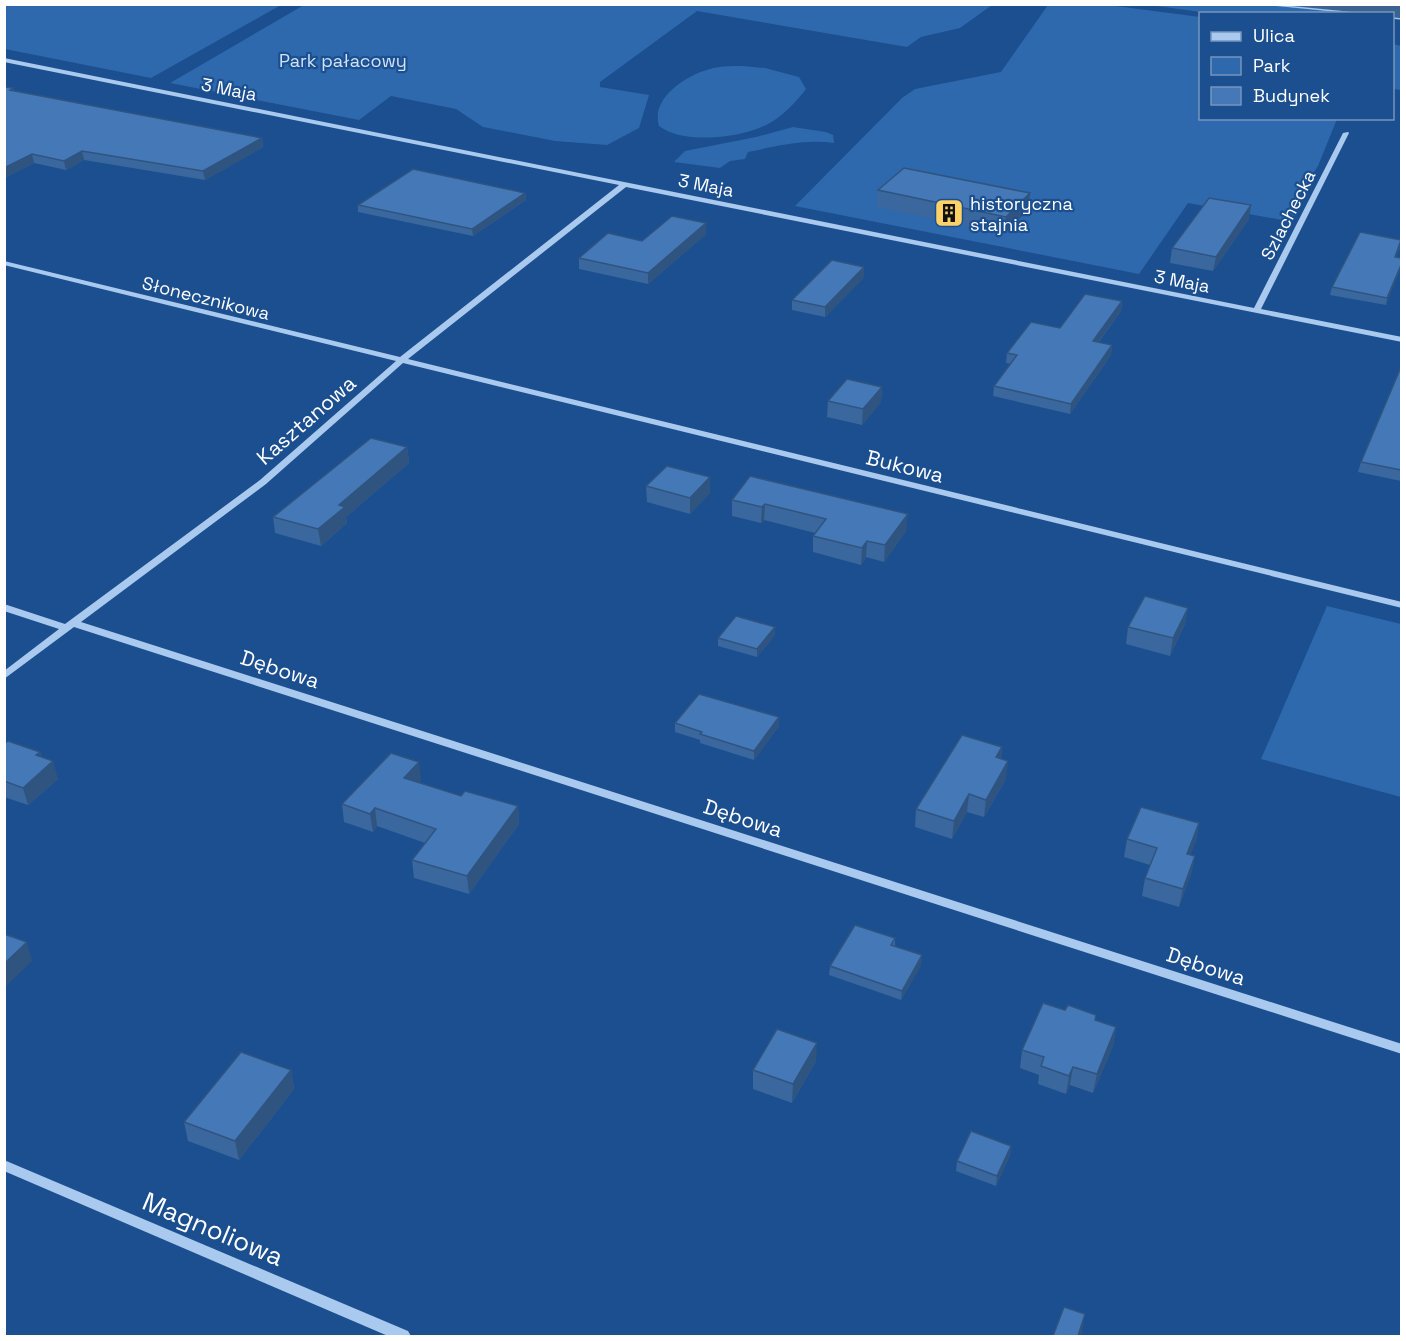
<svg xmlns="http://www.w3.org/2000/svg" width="1406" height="1341" font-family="'Space Grotesk',sans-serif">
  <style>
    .green { fill: #2e69ad }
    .water { fill: #3c6290; stroke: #9cc4f0; stroke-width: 1.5 }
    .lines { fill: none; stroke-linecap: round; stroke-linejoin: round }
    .minor { fill: #a9c9ee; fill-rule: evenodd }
    .wall { fill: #3a679d }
    .shaded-wall { fill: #305480 }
    .building { fill: #4478b7; stroke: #305480; stroke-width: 1.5 }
    .labels { text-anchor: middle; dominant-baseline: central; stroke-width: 4.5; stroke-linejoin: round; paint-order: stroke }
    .far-park-label { font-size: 18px; fill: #cfe3fa; stroke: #1b4f8f }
    .far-street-label { font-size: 18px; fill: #fff; stroke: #1b4f8f }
    .far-poi-label { font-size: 18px; fill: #fff; stroke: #1b4f8f; text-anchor: start }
    .street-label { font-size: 21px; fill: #fff; stroke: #1b4f8f }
    .near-street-label { font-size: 26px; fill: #fff; stroke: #1b4f8f }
  </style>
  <rect width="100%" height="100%" fill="#1b4f8f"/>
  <g class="green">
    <polygon points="4,5 5,4 281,5 151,78 5,49"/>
    <polygon points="304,5 304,4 992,5 960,28 921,37 907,47 697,11 600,82 600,87 649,95 639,128 607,145 555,141 483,127 456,109 391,96 359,120 170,83"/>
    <polygon points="1048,5 1108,5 1200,17 1200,118 1337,119 1318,166 1300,194 1293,222 1188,203 1139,274 795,206 902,98 915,89 1001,72"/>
    <polygon points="1274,5 1355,13 1215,14 1150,5"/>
    <polygon points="1393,44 1401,46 1401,90 1393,89"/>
    <path d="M742,66L765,68L799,77L806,89C797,101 782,117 768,124C742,138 683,145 659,126C650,97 689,73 714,68C723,66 733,66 742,66Z"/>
    <path d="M793,127L826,132L833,135L834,143C805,139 777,146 748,152L745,159L730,161L720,168L674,162L685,151L756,137Z"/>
    <polygon points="1327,606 1401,624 1401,797 1261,759"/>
  </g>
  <polygon class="water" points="1274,5 1401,5 1401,19 1393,18 1392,14 1355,13"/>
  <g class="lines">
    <g class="minor">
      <polygon points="4,58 1254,308 1343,133 1348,132 1349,133 1261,309 1402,337 1402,342 626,187 408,359 1402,602 1402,608 403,363 266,484 81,622 1402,1044 1402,1054 74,627 4,679 4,671 59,629 4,611 4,604 65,624 260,480 396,361 4,265 4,261 400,357 619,185 4,62"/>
      <polygon points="4,1160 408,1331 411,1336 388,1336 4,1171"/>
    </g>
  </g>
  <g class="wall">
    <polygon points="13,88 14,91 262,138 263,147 205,180 84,160 66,170 34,163 4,178"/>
    <polygon points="878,190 1028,210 1004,234 877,207"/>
    <polygon points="525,193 526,200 473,236 358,212 358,205"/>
    <polygon points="1249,219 1213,271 1170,263 1172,248"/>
    <polygon points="706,234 648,284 579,269 579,258 642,241"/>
    <polygon points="1400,247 1396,257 1401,258 1386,305 1330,295 1332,287"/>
    <polygon points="864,277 825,317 792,310 792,300"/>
    <polygon points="1122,301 1121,311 1099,342 1112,345 1111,355 1070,414 993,396 994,386 1011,364 1006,363 1007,353"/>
    <polygon points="1401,367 1401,481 1358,472 1361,462"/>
    <polygon points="882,387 881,402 862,425 827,417 828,401"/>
    <polygon points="407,447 409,463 346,517 347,523 321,546 275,533 273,517"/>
    <polygon points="750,476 906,531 884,562 866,557 861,565 813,552 813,536 815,533 764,520 761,523 732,516 732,500"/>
    <polygon points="710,477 710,493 690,514 647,502 646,486"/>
    <polygon points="1188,608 1185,624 1170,656 1126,644 1128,627"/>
    <polygon points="775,635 757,657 718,646 718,638"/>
    <polygon points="675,723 779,726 754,760 700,743 700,740 675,732"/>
    <polygon points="4,744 40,752 42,758 58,779 28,805 4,797"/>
    <polygon points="1002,747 1001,759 1006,779 984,817 967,812 952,839 915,827 916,809"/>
    <polygon points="421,780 419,782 461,796 518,806 519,824 469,894 414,878 412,860 425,843 377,826 373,832 344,822 342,804"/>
    <polygon points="1199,823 1196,841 1190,855 1195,856 1191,874 1179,907 1142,896 1145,878 1150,865 1124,857 1127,839"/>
    <polygon points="895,938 895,946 921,965 901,1000 829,975 830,966"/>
    <polygon points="1065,1010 1096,1015 1096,1020 1116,1027 1113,1046 1093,1093 1070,1085 1066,1094 1038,1084 1039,1075 1020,1068 1022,1050"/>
    <polygon points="816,1061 792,1103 753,1089 753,1070"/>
    <polygon points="291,1070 294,1089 239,1160 188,1141 184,1122"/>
    <polygon points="1011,1146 1010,1155 996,1186 956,1171 957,1161"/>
  </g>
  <g class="shaded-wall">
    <polygon points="262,138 263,147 205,180 203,171"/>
    <polygon points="82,151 84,160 66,170 64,161"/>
    <polygon points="32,154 34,163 4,178 4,168"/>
    <polygon points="525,193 526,200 473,236 472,229"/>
    <polygon points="1030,193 1028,210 1004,234 1006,217"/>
    <polygon points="1251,205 1249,219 1213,271 1216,257"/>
    <polygon points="706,223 706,234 648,284 648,273"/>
    <polygon points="1401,241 1400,247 1393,264 1395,257"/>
    <polygon points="1401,265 1401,268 1386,305 1387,298"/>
    <polygon points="864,267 864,277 825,317 825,307"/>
    <polygon points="1122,301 1121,311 1092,351 1093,341"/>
    <polygon points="1112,345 1111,355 1070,414 1071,404"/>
    <polygon points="882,387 881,402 862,425 863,409"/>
    <polygon points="407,447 409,463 346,517 347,523 321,546 318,529 339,505"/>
    <polygon points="710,477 710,493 690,514 690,498"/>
    <polygon points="765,504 764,520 761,523 762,507"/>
    <polygon points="908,514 906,531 884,562 885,545"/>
    <polygon points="867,541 866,557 861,565 862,548"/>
    <polygon points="1188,608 1185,624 1170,656 1173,638"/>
    <polygon points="775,627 775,635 757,657 757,649"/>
    <polygon points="779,717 779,726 754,760 754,751"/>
    <polygon points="1002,747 1000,765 996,757"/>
    <polygon points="40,752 45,769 53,761 58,779 28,805 23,788 36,755"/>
    <polygon points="1008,761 1006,779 984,817 986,800"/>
    <polygon points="419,762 421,780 407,795 404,778"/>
    <polygon points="969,794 967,812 952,839 954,821"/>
    <polygon points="518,806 519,824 469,894 467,876"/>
    <polygon points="375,808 377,826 373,832 370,814"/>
    <polygon points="1199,823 1196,841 1184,872 1187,854"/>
    <polygon points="1195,856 1191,874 1179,907 1183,889"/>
    <polygon points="27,942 32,961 4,988 4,964"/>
    <polygon points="922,955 921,965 901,1000 902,991"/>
    <polygon points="1116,1027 1113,1046 1093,1093 1097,1074"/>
    <polygon points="817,1043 816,1061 792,1103 793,1084"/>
    <polygon points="1073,1067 1070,1085 1066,1094 1069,1076"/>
    <polygon points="291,1070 294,1089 239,1160 235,1141"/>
    <polygon points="1011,1146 1010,1155 996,1186 997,1176"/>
    <polygon points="1085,1314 1082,1332 1081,1336 1078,1336"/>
  </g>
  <g class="building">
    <polygon points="4,87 13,88 10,90 262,138 203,171 82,151 64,161 32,154 4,168"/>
    <polygon points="904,168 1030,193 1006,217 878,190"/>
    <polygon points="413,169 525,193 472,229 358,205"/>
    <polygon points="1209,198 1251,205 1216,257 1172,248"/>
    <polygon points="672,216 706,223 648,273 579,258 608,233 642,241"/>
    <polygon points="1360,232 1401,240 1395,257 1401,258 1401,265 1387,298 1332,287"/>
    <polygon points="832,260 864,267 825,307 792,300"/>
    <polygon points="1085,294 1122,301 1093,341 1112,345 1071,404 994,386 1017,355 1007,353 1031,322 1060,328"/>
    <polygon points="1401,367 1401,470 1361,462"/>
    <polygon points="847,379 882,387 863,409 828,401"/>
    <polygon points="371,438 407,447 339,505 345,507 318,529 273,517"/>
    <polygon points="667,466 710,477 690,498 646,486"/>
    <polygon points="750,476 908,514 885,545 867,541 862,548 813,536 826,519 765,504 762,507 732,500"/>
    <polygon points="1145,596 1188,608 1173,638 1128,627"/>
    <polygon points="736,616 775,627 757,649 718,638"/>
    <polygon points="699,694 779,717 754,751 700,734 702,732 675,723"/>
    <polygon points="962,735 1002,747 996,757 1008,761 986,800 969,794 954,821 916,809"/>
    <polygon points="8,741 40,752 36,755 53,761 23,788 4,781 4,744"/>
    <polygon points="391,753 419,762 404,778 461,796 465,791 518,806 467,876 412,860 436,829 375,808 370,814 342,804"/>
    <polygon points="1141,807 1199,823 1187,854 1195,856 1183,889 1145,878 1157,848 1127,839"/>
    <polygon points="855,925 895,938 891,945 922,955 902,991 830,966"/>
    <polygon points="4,934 27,942 4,964"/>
    <polygon points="1043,1003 1065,1010 1068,1005 1096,1015 1095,1020 1116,1027 1097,1074 1073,1067 1069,1076 1041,1066 1044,1057 1022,1050"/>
    <polygon points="777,1029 817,1043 793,1084 753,1070"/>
    <polygon points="241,1052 291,1070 235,1141 184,1122"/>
    <polygon points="971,1131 1011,1146 997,1176 957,1161"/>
    <polygon points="1064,1307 1085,1314 1078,1336 1053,1336"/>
  </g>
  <defs>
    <g id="building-square" transform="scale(1.5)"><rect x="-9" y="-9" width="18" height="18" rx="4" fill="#ffd166" stroke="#1b4f8f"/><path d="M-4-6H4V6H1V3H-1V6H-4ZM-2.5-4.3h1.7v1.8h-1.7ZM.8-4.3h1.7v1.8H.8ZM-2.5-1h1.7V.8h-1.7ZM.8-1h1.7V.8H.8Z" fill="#111"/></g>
  </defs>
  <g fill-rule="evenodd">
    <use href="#building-square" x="949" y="213"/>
  </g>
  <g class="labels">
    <g class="far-park-label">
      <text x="343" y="60">Park pałacowy</text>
    </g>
    <g class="far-street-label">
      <text transform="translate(229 89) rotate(11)">3 Maja</text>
      <text transform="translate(706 185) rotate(11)">3 Maja</text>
      <text transform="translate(1288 215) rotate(-63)">Szlachecka</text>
      <text transform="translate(1182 281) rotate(11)">3 Maja</text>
      <text transform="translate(206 298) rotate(14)">Słonecznikowa</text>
    </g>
    <g class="far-poi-label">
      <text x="970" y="203">historyczna<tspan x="970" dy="21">stajnia</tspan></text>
    </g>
    <g class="street-label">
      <text transform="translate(306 420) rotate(-41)">Kasztanowa</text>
      <text transform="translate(905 466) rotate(14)">Bukowa</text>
      <text transform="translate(280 669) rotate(18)">Dębowa</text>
      <text transform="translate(743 818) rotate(18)">Dębowa</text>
      <text transform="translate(1206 966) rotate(18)">Dębowa</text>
    </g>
    <g class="near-street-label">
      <text transform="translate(213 1229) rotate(23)">Magnoliowa</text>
    </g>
  </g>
  <rect width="1406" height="1341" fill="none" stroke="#ffffff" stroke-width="12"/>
  <rect x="1199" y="12" width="195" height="108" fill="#1b4f8f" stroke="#7695bc" stroke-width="1.5"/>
  <rect x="1211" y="32" width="30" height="9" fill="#a9c9ee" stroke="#7695bc" stroke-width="1.5"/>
  <text x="1253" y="42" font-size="18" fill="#ffffff">Ulica</text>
  <rect x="1211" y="57" width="30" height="18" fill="#2e69ad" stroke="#7695bc" stroke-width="1.5"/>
  <text x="1253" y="72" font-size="18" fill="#ffffff">Park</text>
  <rect x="1211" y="87" width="30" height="18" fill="#4478b7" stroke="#7695bc" stroke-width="1.5"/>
  <text x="1253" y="102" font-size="18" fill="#ffffff">Budynek</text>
</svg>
